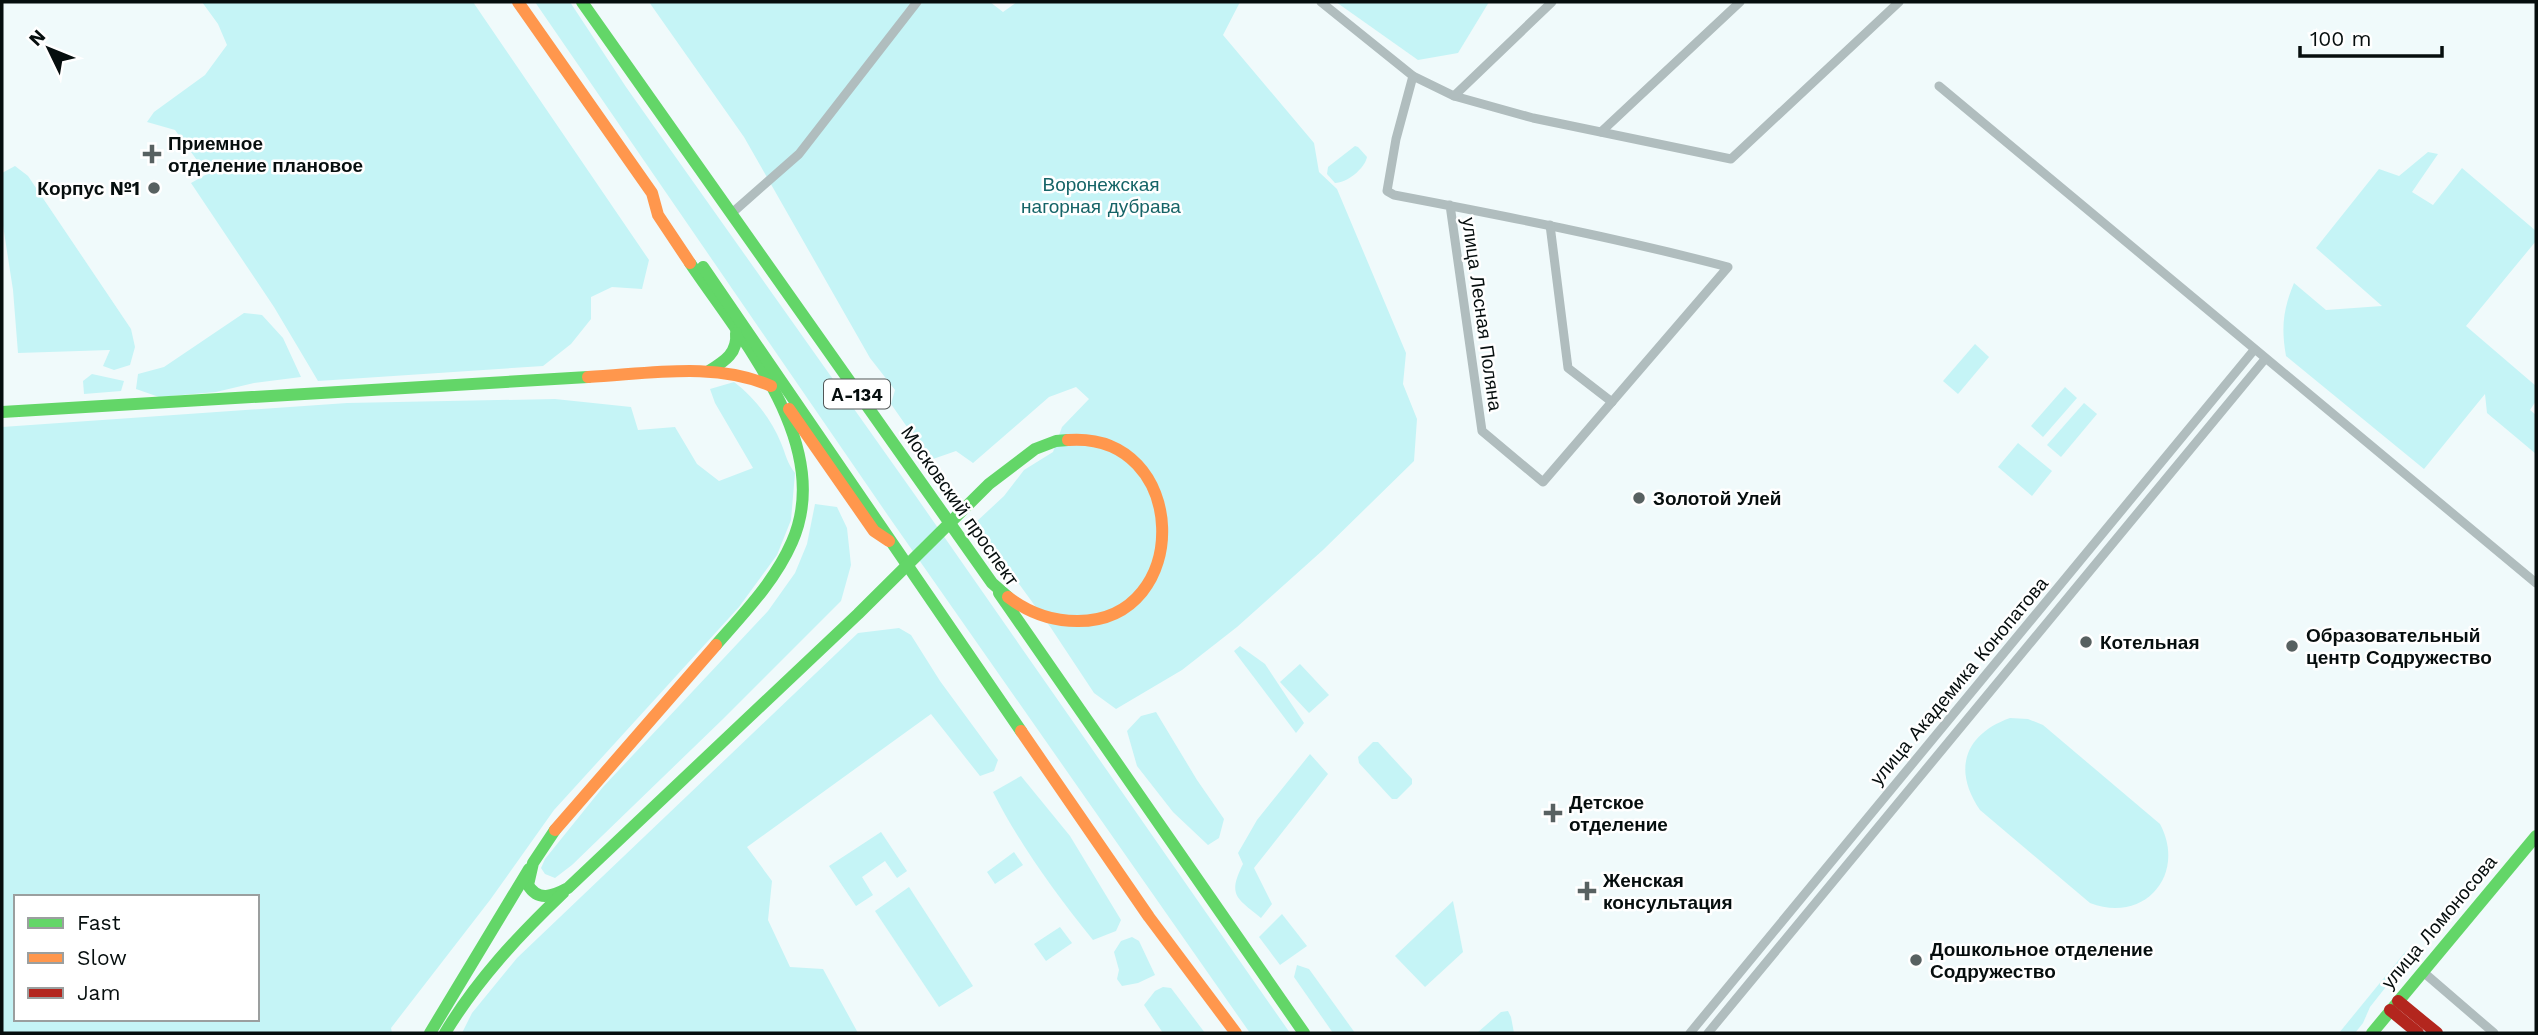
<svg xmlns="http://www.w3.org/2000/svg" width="2538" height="1035" font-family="'Work Sans',sans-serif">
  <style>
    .green { fill: #c5f4f6; fill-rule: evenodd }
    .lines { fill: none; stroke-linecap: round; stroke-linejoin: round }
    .street { stroke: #b0bdbe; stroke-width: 9 }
    .fast { stroke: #63d668; stroke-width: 12 }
    .slow { stroke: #ff974d; stroke-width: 12 }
    .jam { stroke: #b3261e; stroke-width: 12 }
    .poi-dot { fill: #586161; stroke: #fff; stroke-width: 2.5 }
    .labels { text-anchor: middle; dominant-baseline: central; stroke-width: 5; stroke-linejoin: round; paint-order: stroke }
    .shield { fill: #fff; stroke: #515656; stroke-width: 2 }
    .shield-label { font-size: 18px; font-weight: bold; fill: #060e0e }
    .poi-label { font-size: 19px; font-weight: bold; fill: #060e0e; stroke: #fff; text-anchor: start }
    .park-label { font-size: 19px; fill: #156467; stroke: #fff }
    .street-label { font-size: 19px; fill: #060e0e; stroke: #fff }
  </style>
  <rect width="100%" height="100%" fill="#f0fafb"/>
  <g class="green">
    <polygon points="202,2 473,2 649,260 642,289 612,287 591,297 591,319 571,344 543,366 318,381 274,307 191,183 207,174 175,130 147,122 154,112 205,75 227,45 218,24"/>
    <polygon points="535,2 570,2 626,87 915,495 1290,1033 1250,1033 889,517"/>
    <polygon points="649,2 990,2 1003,12 1017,2 1240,2 1223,35 1314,143 1319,172 1337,189 1406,353 1403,384 1417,419 1414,461 1323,550 1237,627 1182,670 1116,709 1094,693 1051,628 975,523 1004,496 1024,470 1053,452 1062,427 1089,399 1076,387 1049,397 973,463 956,451 933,459 914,437 891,404 895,390 870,358 744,137"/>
    <polygon points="1336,2 1489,2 1458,53 1418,60"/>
    <path d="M1355,146L1358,147L1367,157C1365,168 1347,183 1335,183L1327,174L1328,167Z"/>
    <path d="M2428,152L2438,154L2412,192L2433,205L2462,168L2536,231V241L2466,326L2536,386V401L2530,410L2536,415V454L2487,413L2485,394L2424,469L2286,356C2281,327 2283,310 2294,283L2326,310L2382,306L2316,248L2379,169L2399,176Z"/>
    <polygon points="15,166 28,176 131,329 135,347 130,365 114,370 103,366 110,350 18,353 13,290 2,219 2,173"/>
    <polygon points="244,313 262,315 283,338 301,377 254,383 216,392 159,397 136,389 138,374 164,367"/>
    <polygon points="1975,344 1989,357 1958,394 1943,381"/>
    <polygon points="92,374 124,381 121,391 84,394 83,381"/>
    <path d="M734,382C754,397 772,420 781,443C786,455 787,463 795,473L791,520L777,555L739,607L554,810L490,900L391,1028L392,1033H2V427L347,403L555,399L631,407L638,430L675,427L697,464L719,481L753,468L715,403L710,389ZM16,897H257V1019H16Z"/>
    <polygon points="2065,387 2077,398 2043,437 2031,426"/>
    <polygon points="2084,403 2097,414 2061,457 2047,445"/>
    <polygon points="2018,443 2052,471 2032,496 1998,467"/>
    <polygon points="815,504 837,507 847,528 851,565 841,601 723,719 572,865 555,878 545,874 541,868 545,859 603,787 768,611 795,573 807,544"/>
    <polygon points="899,628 911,635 940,681 998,760 994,771 980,776 931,714 747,847 772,881 768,920 790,967 823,969 858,1033 462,1033 472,1013 517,958 858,633"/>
    <polygon points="1240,646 1265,664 1304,723 1296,733 1234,651"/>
    <polygon points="1300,664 1329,695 1309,713 1280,682"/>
    <polygon points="1156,712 1197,780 1224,819 1219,838 1208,845 1173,812 1137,766 1127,731 1141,716"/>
    <path d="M2010,718L2028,719L2043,725L2160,824C2187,875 2144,924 2090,903L1980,810C1952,769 1965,734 2010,718Z"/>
    <polygon points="1373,742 1378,742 1412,779 1412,784 1397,799 1392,799 1359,763 1358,757"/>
    <path d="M1310,754L1328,774L1254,868L1272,904L1261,918C1237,898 1227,896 1243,864L1238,853L1257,820Z"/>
    <path d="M1021,776L1070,836L1121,920L1116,931L1093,940C1055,893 1020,845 993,792Z"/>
    <polygon points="881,832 907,871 897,878 885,861 862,877 873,895 856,906 829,866"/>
    <polygon points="1014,852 1023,865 995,884 987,872"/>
    <polygon points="909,887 973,986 939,1007 875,911"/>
    <polygon points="1453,901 1463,952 1425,987 1395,956"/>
    <polygon points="1282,914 1307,946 1280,965 1259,937"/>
    <polygon points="1060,927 1072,943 1046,961 1034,944"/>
    <polygon points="1132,937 1139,941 1155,975 1138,983 1122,986 1117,979 1119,970 1114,952 1121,941"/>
    <polygon points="2415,950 2370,1007 2363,1023 2355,1033 2339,1033 2406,951"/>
    <polygon points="1297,965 1309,969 1355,1033 1333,1033 1294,977"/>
    <polygon points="1163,987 1171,988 1205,1033 1163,1033 1144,1005 1155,991"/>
    <polygon points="1508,1011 1511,1017 1514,1033 1477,1033 1501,1012"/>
  </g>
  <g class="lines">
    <g class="street">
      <polyline points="1321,2 1413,76 1454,96 1533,118 1731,159 1899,2"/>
      <path d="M1413,76L1396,139L1387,191L1394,195C1505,216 1617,238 1728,267L1543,482L1482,431L1450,205"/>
      <polyline points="1939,86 2536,583"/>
      <polyline points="1454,96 1552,2"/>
      <polyline points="1601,132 1740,2"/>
      <polyline points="732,213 799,154 917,2"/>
      <polyline points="1550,225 1568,368 1612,402"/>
      <polyline points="2422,971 2494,1033"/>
      <polyline points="1690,1033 2254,350"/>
      <polyline points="1708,1033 2265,359"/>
    </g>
    <g class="fast">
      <polyline points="582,2 992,583 1008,597"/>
      <path d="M690,263C741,339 835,445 792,542C775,581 744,613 716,645"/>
      <polyline points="703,267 1021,731"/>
      <path d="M709,371C725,361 738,353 736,333"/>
      <polyline points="2,412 588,377"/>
      <polyline points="999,593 1304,1033"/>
      <path d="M555,830L533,863L528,885C538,902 553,896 568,888L858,614L989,484L1035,449L1056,441L1068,440"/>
      <polyline points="430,1033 529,869"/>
      <path d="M445,1033C477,980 518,936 563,893"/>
      <polyline points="2372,1033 2536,836"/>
    </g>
    <g class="slow">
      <polyline points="518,2 652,193 658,215 690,263"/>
      <path d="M588,377C648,374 715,361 771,386"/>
      <polyline points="789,409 874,531 889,541"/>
      <path d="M1008,597C1029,613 1051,621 1077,621C1194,622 1190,431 1068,440"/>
      <polyline points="1021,731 1149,917 1236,1033"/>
      <polyline points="555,830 716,645"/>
    </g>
    <g class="jam">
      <polyline points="2398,1001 2437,1033"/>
      <polyline points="2390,1010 2418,1033"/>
    </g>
  </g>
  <g class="poi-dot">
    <path d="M148.5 143.5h7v7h7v7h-7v7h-7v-7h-7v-7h7z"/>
    <circle cx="154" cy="188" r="7"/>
    <circle cx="1639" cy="498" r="7"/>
    <circle cx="2086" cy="642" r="7"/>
    <circle cx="2292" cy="646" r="7"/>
    <path d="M1549.5 802.5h7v7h7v7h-7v7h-7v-7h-7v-7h7z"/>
    <path d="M1583.5 880.5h7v7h7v7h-7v7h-7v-7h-7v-7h7z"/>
    <circle cx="1916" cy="960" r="7"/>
  </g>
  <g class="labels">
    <rect class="shield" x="824" y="379.5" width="66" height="29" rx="5"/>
    <g class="shield-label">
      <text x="857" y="394">А-134</text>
    </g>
    <g class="poi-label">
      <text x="168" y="143">Приемное<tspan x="168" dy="22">отделение плановое</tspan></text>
      <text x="140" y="188" text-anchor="end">Корпус №1</text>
      <text x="1653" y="498">Золотой Улей</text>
      <text x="2306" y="635">Образовательный<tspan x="2306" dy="22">центр Содружество</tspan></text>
      <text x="2100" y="642">Котельная</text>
      <text x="1569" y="802">Детское<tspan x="1569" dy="22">отделение</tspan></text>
      <text x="1603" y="880">Женская<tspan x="1603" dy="22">консультация</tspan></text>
      <text x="1930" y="949">Дошкольное отделение<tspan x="1930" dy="22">Содружество</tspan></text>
    </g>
    <g class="park-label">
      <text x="1101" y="184">Воронежская<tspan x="1101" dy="22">нагорная дубрава</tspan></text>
    </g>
    <g class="street-label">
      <text transform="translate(1482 314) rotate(82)">улица Лесная Поляна</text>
      <text transform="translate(960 506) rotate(55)">Московский проспект</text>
      <text transform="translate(1959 681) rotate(-50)">улица Академика Конопатова</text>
      <text transform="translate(2439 922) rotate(-50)">улица Ломоносова</text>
    </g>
  </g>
  <rect width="2538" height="1035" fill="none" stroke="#060e0e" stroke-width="7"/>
  <rect x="14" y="895" width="245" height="126" fill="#ffffff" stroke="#9b9f9f" stroke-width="2"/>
  <rect x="28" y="918" width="35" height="10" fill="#63d668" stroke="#9b9f9f" stroke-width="2"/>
  <text x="77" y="930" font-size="21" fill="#060e0e">Fast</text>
  <rect x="28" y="953" width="35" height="10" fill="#ff974d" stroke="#9b9f9f" stroke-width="2"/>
  <text x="77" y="965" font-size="21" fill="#060e0e">Slow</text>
  <rect x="28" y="988" width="35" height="10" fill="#b3261e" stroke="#9b9f9f" stroke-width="2"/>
  <text x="77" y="1000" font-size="21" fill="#060e0e">Jam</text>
  <g transform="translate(49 49) rotate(313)" stroke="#ffffff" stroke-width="5" paint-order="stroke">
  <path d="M0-5L12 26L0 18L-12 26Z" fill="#060e0e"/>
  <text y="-10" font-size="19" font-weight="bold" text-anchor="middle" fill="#060e0e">N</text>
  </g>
  <path d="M2300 46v10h142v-10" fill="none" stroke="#060e0e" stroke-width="3.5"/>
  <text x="2310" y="46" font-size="21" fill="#060e0e" stroke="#ffffff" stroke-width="5" paint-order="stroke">100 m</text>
</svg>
